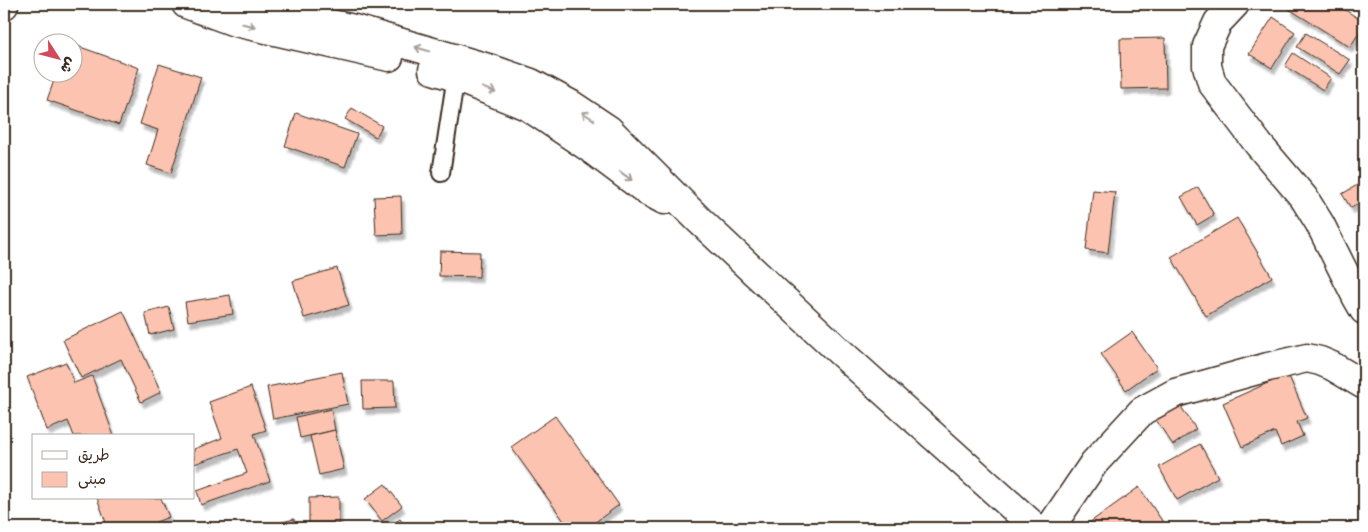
<svg xmlns="http://www.w3.org/2000/svg" width="1368" height="532" font-family="Mali,'Playpen Sans Arabic',sans-serif">
  <style>
    .building { fill: #fbc3b0; stroke: #3b2a1e; filter: url(#shadow) }
    .lines { fill: none; stroke-linecap: round; stroke-linejoin: round }
    .service-casing { stroke: #3b2a1e; stroke-width: 20 }
    .minor-casing { stroke: #3b2a1e; stroke-width: 31 }
    .service { stroke: #fff; stroke-width: 16 }
    .minor { stroke: #fff; stroke-width: 28 }
    .oneway { stroke: #a79f9a }
  </style>
  <defs>
    <filter id="shadow"><feDropShadow dx="3" dy="5.5" stdDeviation="1" flood-color="#0004"/></filter>
  </defs>
  <rect width="100%" height="100%" fill="#fff"/>
  <filter id="ink" filterUnits="userSpaceOnUse"><feTurbulence type="fractalNoise" baseFrequency=".02" numOctaves="2"/><feDisplacementMap in="SourceGraphic" scale="10" xChannelSelector="R" yChannelSelector="G"/><feConvolveMatrix kernelMatrix="1 2 1 2 8 2 1 2 1" color-interpolation-filters="sRGB"/></filter>
  <g filter="url(#ink)">
    <g class="building">
      <polygon points="1292,4 1336,4 1364,22 1364,25 1350,47 1289,9"/>
      <polygon points="1273,17 1295,32 1272,68 1249,54"/>
      <polygon points="1306,33 1350,60 1340,74 1297,47"/>
      <polygon points="1165,38 1166,88 1121,89 1120,39"/>
      <polygon points="72,44 139,68 119,125 47,100 57,72 72,72"/>
      <polygon points="1293,53 1331,78 1323,90 1285,66"/>
      <polygon points="159,64 201,77 171,173 147,165 158,130 140,124"/>
      <polygon points="352,108 382,126 376,137 345,119"/>
      <polygon points="296,113 357,134 345,167 285,146"/>
      <polygon points="1364,181 1364,211 1360,203 1351,208 1342,194"/>
      <polygon points="1198,187 1214,215 1197,225 1181,197"/>
      <polygon points="1093,190 1115,192 1108,253 1086,250"/>
      <polygon points="401,196 402,234 376,235 374,197"/>
      <polygon points="1237,218 1272,277 1206,316 1171,257"/>
      <polygon points="440,251 480,252 479,277 439,276"/>
      <polygon points="337,268 349,305 304,318 293,281"/>
      <polygon points="230,295 233,314 188,321 185,302"/>
      <polygon points="169,307 174,329 150,335 145,313"/>
      <polygon points="123,311 161,392 141,402 121,359 81,378 63,340"/>
      <polygon points="1132,332 1157,368 1126,390 1101,354"/>
      <polygon points="66,362 74,383 92,376 114,436 74,436 68,421 47,430 27,377"/>
      <polygon points="342,372 348,404 273,419 267,387"/>
      <polygon points="1288,374 1307,418 1297,422 1303,436 1281,446 1275,432 1242,447 1223,403"/>
      <polygon points="362,381 394,381 395,408 363,409"/>
      <polygon points="251,387 266,430 254,434 270,481 201,505 197,491 247,473 238,449 194,464 194,449 222,438 209,402"/>
      <polygon points="1177,401 1196,429 1173,445 1154,417"/>
      <polygon points="331,409 335,430 300,438 296,417"/>
      <polygon points="555,416 619,505 587,528 569,528 511,447"/>
      <polygon points="335,430 344,469 319,475 310,436"/>
      <polygon points="1200,444 1218,477 1177,500 1159,467"/>
      <polygon points="385,484 402,506 382,521 365,499"/>
      <polygon points="1139,487 1167,528 1082,528"/>
      <polygon points="339,497 339,524 309,524 309,498"/>
      <polygon points="97,498 161,498 169,517 148,525 149,528 108,528"/>
      <polygon points="294,519 296,528 260,528"/>
      <polygon points="400,519 407,528 386,528"/>
    </g>
    <g class="lines">
      <g class="service-casing">
        <polyline id="service" points="441,173 457,69"/>
      </g>
      <g class="minor-casing">
        <g id="minor">
          <polyline points="186,4 235,22 389,57"/>
          <polyline points="238,4 354,29 491,69 531,83 570,104 609,130 700,221 839,351 1036,528"/>
          <polyline points="1235,4 1218,22 1207,46 1207,66 1212,83 1259,145 1304,198 1320,224 1356,296 1364,310"/>
          <polyline points="4,5 4,4"/>
          <polyline points="433,70 455,77 527,106 591,149 647,191 664,200"/>
          <polyline points="1050,528 1094,463 1142,411 1175,393 1268,367 1307,358 1320,361 1332,366 1364,385"/>
        </g>
      </g>
      <use href="#service" class="service"/>
      <use href="#minor" class="minor"/>
    </g>
    <defs><path id="oneway-shaft" d="M-6 0H5M1.5-3L5.5 0L1.5 3" fill="none" stroke-width="1.6" stroke-linecap="round" stroke-linejoin="round" transform="scale(1.25)"/></defs>
    <g class="oneway">
      <use href="#oneway-shaft" transform="translate(248 25) rotate(13)"/>
      <use href="#oneway-shaft" transform="translate(422 49) rotate(-163)"/>
      <use href="#oneway-shaft" transform="translate(489 90) rotate(21)"/>
      <use href="#oneway-shaft" transform="translate(588 116) rotate(-146)"/>
      <use href="#oneway-shaft" transform="translate(626 176) rotate(36)"/>
    </g>
  </g>
  <rect width="1368" height="532" fill="none" stroke="#fff" stroke-width="20"/>
  <rect x="10" y="10" width="1348" height="512" fill="none" stroke="#3b2a1e" stroke-width="2" filter="url(#ink)"/>
  <rect x="32" y="434" width="162" height="65" fill="#ffffff" stroke="#b1aaa5"/>
  <rect x="42" y="451" width="25" height="8" fill="#ffffff" stroke="#b1aaa5"/>
  <text x="78" y="460" font-size="15" fill="#3b2a1e">طريق</text>
  <rect x="42" y="472" width="25" height="15" fill="#fbc3b0" stroke="#b1aaa5"/>
  <text x="78" y="484" font-size="15" fill="#3b2a1e">مبنى</text>
  <g transform="translate(58 58) rotate(126)"><circle r="24" fill="#ffffff" stroke="#b1aaa5"/>
  <path d="M0-4L9 19L0 12L-9 19Z" fill="#d1495b"/>
  <text y="-8" font-size="14" font-weight="bold" text-anchor="middle" fill="#3b2a1e">ش</text>
  </g>
</svg>
